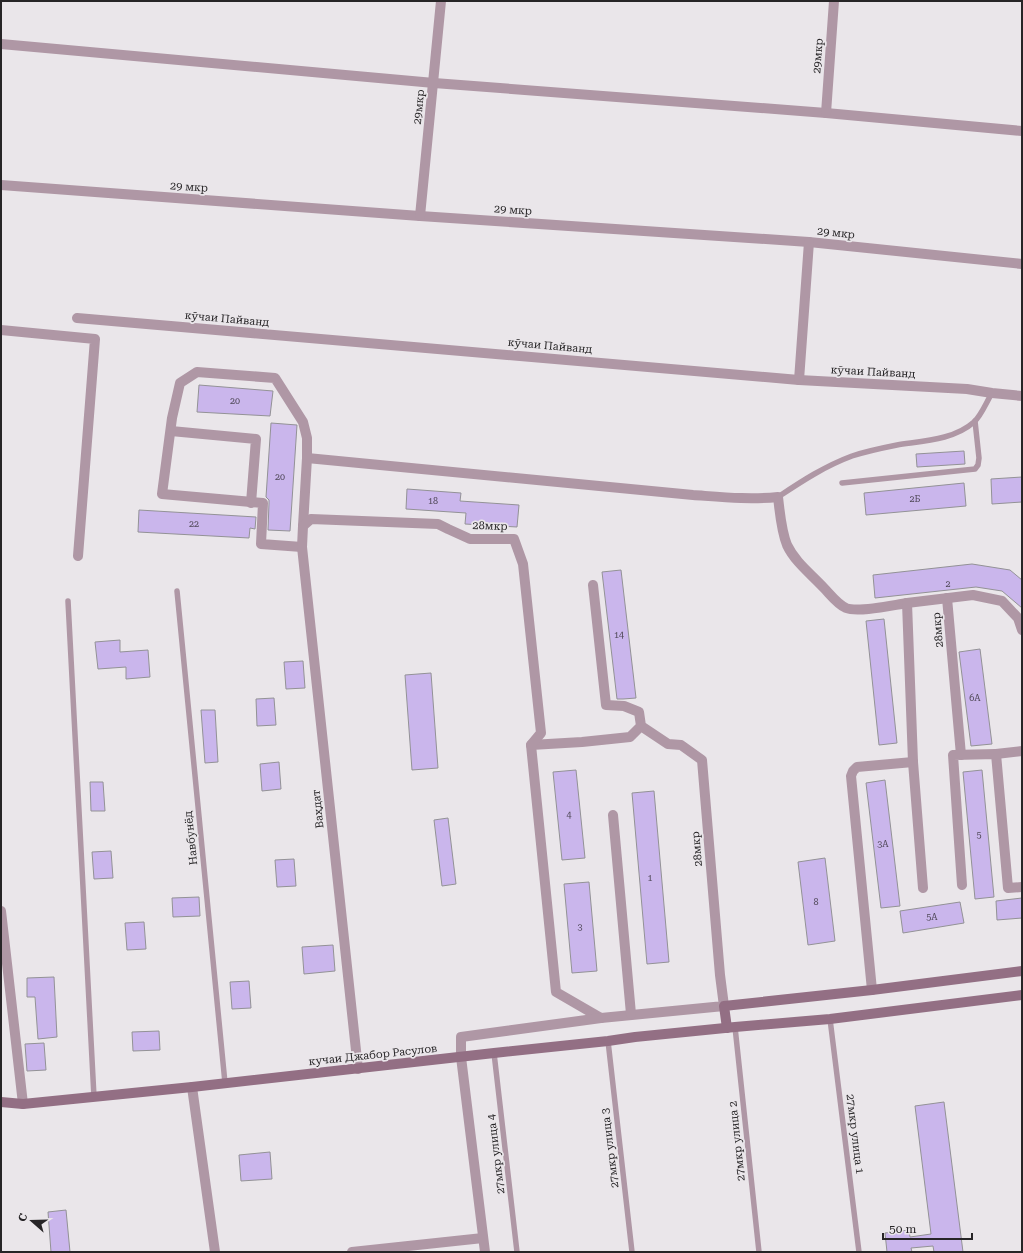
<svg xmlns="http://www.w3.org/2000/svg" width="1023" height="1253" font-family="'Roboto Serif',serif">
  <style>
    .building { fill: #cab6ec; stroke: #939296 }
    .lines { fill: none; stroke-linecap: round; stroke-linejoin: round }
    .lane { stroke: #af97a5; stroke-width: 5.5 }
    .street { stroke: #af97a5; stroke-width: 10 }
    .secondary { stroke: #936f84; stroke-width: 10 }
    .labels { text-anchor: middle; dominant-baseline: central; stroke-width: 3.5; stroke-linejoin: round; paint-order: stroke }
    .number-label { font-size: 9px; fill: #504958 }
    .street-label { font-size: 11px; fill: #272527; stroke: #eae6ea }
  </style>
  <rect width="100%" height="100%" fill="#eae6ea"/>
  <g class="building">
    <polygon points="199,385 273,391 270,416 197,412"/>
    <polygon points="271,423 297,425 290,531 268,530 269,503 269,500 266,497"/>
    <polygon points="964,451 965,464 917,467 916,454"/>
    <polygon points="1022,477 1022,502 992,504 991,479"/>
    <polygon points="964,483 966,506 866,515 864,493"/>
    <polygon points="407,489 461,493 460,501 519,505 517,527 465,524 466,513 406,509"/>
    <polygon points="139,510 256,517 255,529 250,528 249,538 138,532"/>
    <polygon points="972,564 1010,570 1022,580 1022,608 1002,591 976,587 875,598 873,575"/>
    <polygon points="621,570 636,698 623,699 617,699 602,572"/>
    <polygon points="884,619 897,743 879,745 866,621"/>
    <polygon points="120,640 120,652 148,650 150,677 126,679 126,667 98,669 95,642"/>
    <polygon points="980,649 992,744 971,746 959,652"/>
    <polygon points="303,661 305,688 286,689 284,662"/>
    <polygon points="431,673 438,768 412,770 405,675"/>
    <polygon points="274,698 276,725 257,726 256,699"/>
    <polygon points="201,710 215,710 218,762 205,763"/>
    <polygon points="279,762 281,789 262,791 260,764"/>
    <polygon points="576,770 585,858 562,860 553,772"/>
    <polygon points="982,770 994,897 975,899 963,772"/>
    <polygon points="885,780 900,906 881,908 866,783"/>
    <polygon points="90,782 103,782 105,811 91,811"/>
    <polygon points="654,791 669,962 647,964 632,793"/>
    <polygon points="448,818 456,884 442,886 434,820"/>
    <polygon points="111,851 113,878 94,879 92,852"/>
    <polygon points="825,858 835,941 808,945 798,862"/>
    <polygon points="294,859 296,886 277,887 275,860"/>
    <polygon points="589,882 597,971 572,973 564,884"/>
    <polygon points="199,897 200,916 173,917 172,898"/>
    <polygon points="1022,898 1022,918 997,920 996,901"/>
    <polygon points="960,902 964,923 903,933 900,911"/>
    <polygon points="144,922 146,949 127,950 125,923"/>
    <polygon points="333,945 335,971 304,974 302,947"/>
    <polygon points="54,977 57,1037 38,1039 35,997 27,997 27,978"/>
    <polygon points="249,981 251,1008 232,1009 230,982"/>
    <polygon points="159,1031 160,1050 133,1051 132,1032"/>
    <polygon points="44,1043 46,1070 27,1071 25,1044"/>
    <polygon points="944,1102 963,1252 934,1252 933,1246 911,1248 912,1252 887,1252 885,1233 909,1230 910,1237 931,1234 915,1106"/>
    <polygon points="270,1152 272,1179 241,1181 239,1155"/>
    <polygon points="66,1210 70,1252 51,1252 48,1212"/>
  </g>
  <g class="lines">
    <g class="lane">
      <polyline points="842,483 975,469 978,465 979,458 975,421"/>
      <path d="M778,497C802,481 825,466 852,456C867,451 882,448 897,445C922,441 954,440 974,422C981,416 987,401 992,393"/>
      <polyline points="177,591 225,1083"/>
      <polyline points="68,601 94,1097"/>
      <polyline points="830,1019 859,1252"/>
      <polyline points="735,1027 759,1252"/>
      <polyline points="608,1041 632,1252"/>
      <polyline points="494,1053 517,1252"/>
    </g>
    <g class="street">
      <polyline points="1,44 434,83 826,113 1022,131"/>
      <polyline points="826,113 834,1"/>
      <polyline points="1,185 420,216 809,242 1022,264"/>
      <polyline points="420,216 441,1"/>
      <polyline points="77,318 799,380 967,389 992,393 1022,396"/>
      <polyline points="1,330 95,339 78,556"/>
      <polyline points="799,380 809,242"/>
      <polyline points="171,431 256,439 251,503"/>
      <path d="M307,458L693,495C721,497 749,500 778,497C780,513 781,530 787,545C795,562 811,574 823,587C830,594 837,604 846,608C858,613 893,605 907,603"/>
      <polyline points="302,547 261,544 263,503 162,494 172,418 180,383 197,372 275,378 303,422 307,438 307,458 303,526"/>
      <polyline points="593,585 606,705 624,706 639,712 641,726 630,737 582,742 531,745 556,992 601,1018 724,1006 720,975 702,760 681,745 668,744 641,726"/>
      <polyline points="947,598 961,755"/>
      <polyline points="996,754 1022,751"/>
      <polyline points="913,762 907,603 973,595 1002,601 1018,618 1022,630"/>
      <polyline points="613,815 631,1014"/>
      <polyline points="962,885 953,755 996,754 1008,888 1022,887"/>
      <polyline points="1,911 23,1104"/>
      <polyline points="872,990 851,776 853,771 857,767 913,762 923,888"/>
      <polyline points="358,1069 302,547 303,526 311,519 438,524 448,529 470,539 514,539 523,564 541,733 531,745"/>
      <polyline points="192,1087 215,1252"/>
      <polyline points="352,1252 483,1238"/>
      <polyline points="485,1252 461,1057 461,1037 601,1018"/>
    </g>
    <g class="secondary">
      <polyline points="727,1028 724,1006 872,990 1022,971"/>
      <polyline points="1,1102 23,1104 192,1087 494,1053 608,1041 635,1037 735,1027 830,1019 1022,995"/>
    </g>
  </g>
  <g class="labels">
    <g class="number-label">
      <text x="235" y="401">20</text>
      <text x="280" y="477">20</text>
      <text x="915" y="499">2Б</text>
      <text x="433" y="501">18</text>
      <text x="194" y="524">22</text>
      <text x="948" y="584">2</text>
      <text x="619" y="635">14</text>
      <text x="975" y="698">6А</text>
      <text x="569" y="815">4</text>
      <text x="979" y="835">5</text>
      <text x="883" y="844">3А</text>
      <text x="650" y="878">1</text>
      <text x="816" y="902">8</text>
      <text x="932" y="917">5А</text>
      <text x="580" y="927">3</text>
    </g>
    <g class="street-label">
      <text transform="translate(818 56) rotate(-86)">29мкр</text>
      <text transform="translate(419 107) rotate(-84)">29мкр</text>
      <text transform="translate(189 187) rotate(4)">29 мкр</text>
      <text transform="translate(513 210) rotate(4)">29 мкр</text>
      <text transform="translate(836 233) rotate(6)">29 мкр</text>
      <text transform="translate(227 319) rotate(5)">кӯчаи Пайванд</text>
      <text transform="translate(550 346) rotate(5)">кӯчаи Пайванд</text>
      <text transform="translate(873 372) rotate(3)">кӯчаи Пайванд</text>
      <text transform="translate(490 526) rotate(2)">28мкр</text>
      <text transform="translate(938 630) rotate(-95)">28мкр</text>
      <text transform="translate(318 809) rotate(-96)">Ваҳдат</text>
      <text transform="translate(191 838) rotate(-96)">Навбунёд</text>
      <text transform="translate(697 849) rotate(-95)">28мкр</text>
      <text transform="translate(373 1055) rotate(-6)">кучаи Джабор Расулов</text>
      <text transform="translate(855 1134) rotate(83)">27мкр улица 1</text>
      <text transform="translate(737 1141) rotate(-96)">27мкр улица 2</text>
      <text transform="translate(610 1148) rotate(-97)">27мкр улица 3</text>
      <text transform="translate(496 1154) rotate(-97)">27мкр улица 4</text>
    </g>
  </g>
  <rect width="1023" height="1253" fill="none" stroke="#272527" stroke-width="4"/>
  <g transform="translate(32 1221) rotate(290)" stroke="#eae6ea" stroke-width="3" paint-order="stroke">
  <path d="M0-3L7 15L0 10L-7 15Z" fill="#272527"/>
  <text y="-6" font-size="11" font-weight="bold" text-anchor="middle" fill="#272527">С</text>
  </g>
  <path d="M883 1233v6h89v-6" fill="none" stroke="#272527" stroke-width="2"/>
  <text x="889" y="1233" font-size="12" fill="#272527" stroke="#eae6ea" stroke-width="3" paint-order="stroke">50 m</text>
</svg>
